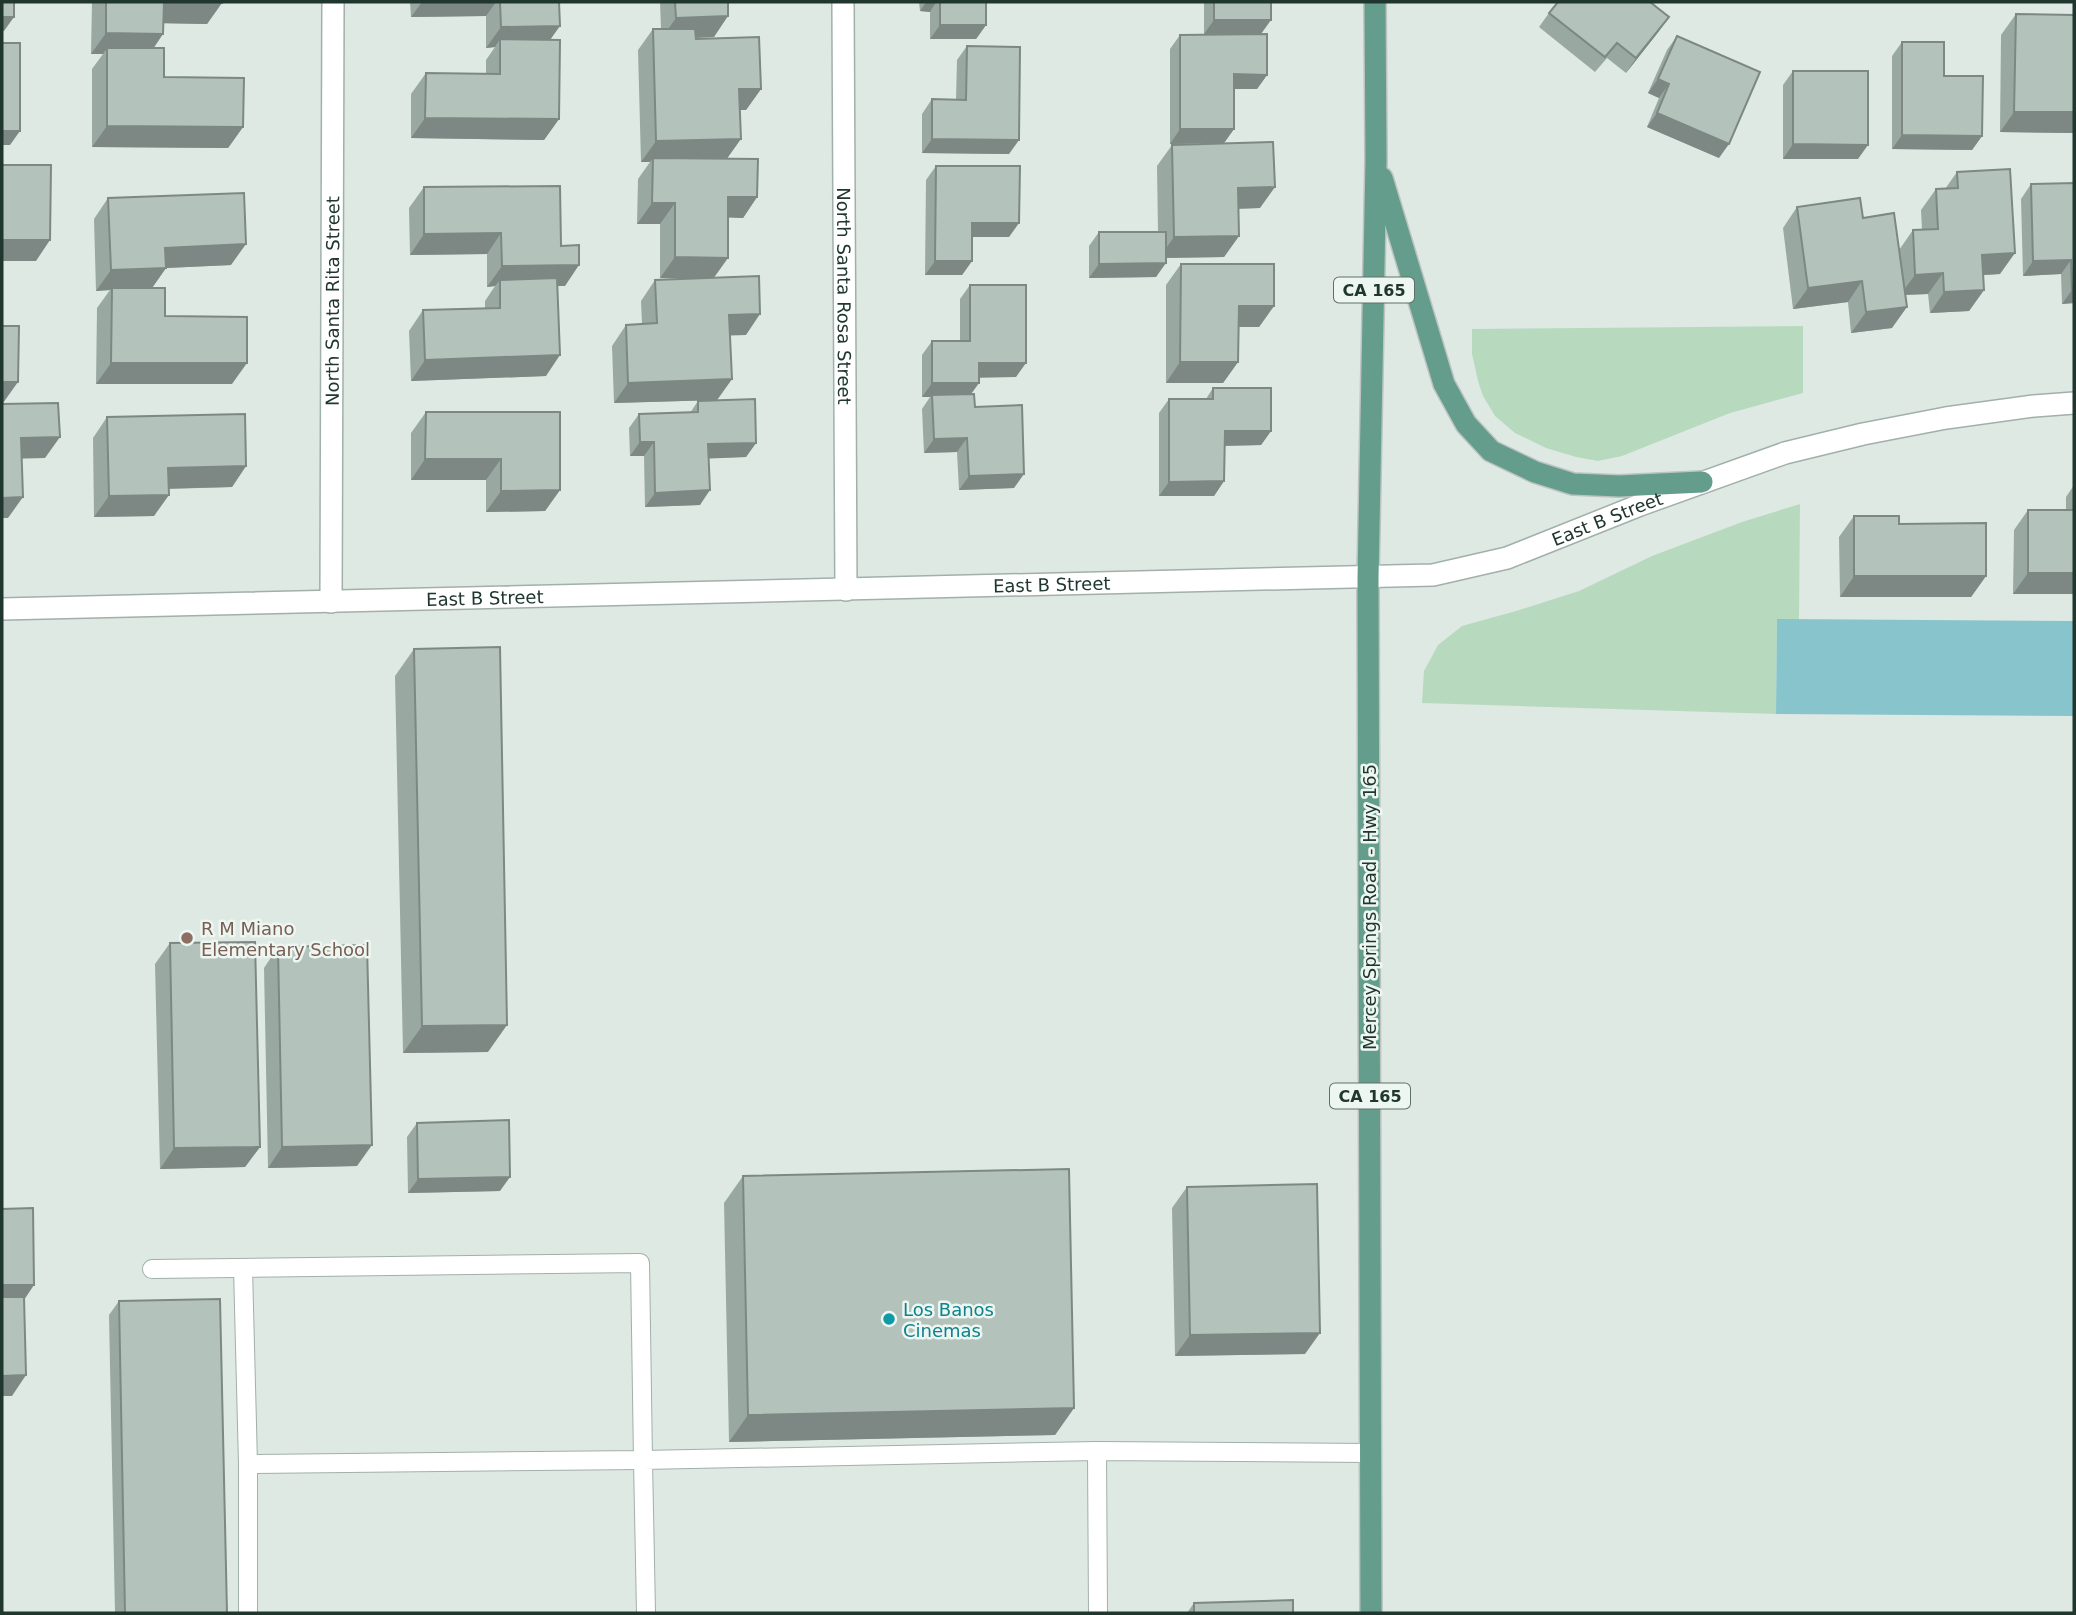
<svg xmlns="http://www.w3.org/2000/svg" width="2076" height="1615" font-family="'DejaVu Sans',sans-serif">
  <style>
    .green { fill: #b7dabf }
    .water { fill: #87c4cc }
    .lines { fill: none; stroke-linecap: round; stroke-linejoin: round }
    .lane-casing { stroke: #a1b0aa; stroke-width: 20 }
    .street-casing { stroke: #a1b0aa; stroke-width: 24 }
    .primary-casing { stroke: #bcc3c1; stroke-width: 24 }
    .lane { stroke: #fff; stroke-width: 18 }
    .street { stroke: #fff; stroke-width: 21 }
    .primary { stroke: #649d8c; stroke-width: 21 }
    .wall { fill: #9aa8a2 }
    .shaded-wall { fill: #7d8884 }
    .building { fill: #b3c3bc; stroke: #7d8884; stroke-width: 2 }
    .education-dot { fill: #8d6e63; stroke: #eef6f1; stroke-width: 2.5 }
    .culture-dot { fill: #0f9aa8; stroke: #eef6f1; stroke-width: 2.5 }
    .labels { text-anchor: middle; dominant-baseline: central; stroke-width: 5; stroke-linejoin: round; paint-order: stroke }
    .shield { fill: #eef6f1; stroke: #5e706a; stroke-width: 2 }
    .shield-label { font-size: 16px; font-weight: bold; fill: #203730 }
    .street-label { font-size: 18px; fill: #203730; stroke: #eef6f1 }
    .education-label { font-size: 18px; fill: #785e54; stroke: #eef6f1; text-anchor: start }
    .culture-label { font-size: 18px; fill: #0d838f; stroke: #eef6f1; text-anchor: start }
  </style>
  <rect width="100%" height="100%" fill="#dee9e3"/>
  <g class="green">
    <polygon points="1803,326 1803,393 1730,413 1622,456 1598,461 1576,457 1546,448 1515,433 1495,416 1483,396 1478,381 1472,354 1472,329"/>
    <polygon points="1800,504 1799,620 1777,620 1776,714 1422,703 1424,671 1438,645 1462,626 1516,611 1579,591 1652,556 1742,522"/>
  </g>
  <polygon class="water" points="1777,619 2074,621 2074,716 1776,714"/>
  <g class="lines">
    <g class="lane-casing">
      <g id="lane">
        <polyline points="243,1268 248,1464 248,1613"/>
        <polyline points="152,1269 640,1263 643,1460 248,1464"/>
        <polyline points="1097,1451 1098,1613"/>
        <polyline points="646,1613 643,1460 1097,1451 1371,1453"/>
      </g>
    </g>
    <g class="street-casing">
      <g id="street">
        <path id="s1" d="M843,2L846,590"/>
        <path id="s2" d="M331,602L333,2"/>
        <path id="s3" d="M2,609L1433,575L1507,558L1640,505L1785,453L1863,434L1946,418L2034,406L2074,403"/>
      </g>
    </g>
    <g class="primary-casing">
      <g id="primary">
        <polyline points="1382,178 1444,384 1466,424 1491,451 1535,472 1573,484 1619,486 1702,482"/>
        <polyline points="1371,1613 1368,579 1376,160 1375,2"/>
      </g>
    </g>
    <use href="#lane" class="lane"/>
    <use href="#street" class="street"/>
    <use href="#primary" class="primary"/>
  </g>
  <g class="wall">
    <polygon points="92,2 222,2 207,24 163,23 153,48 164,77 243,127 228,148 92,147 92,69 103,54 91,54"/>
    <polygon points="410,2 559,2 550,39 559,119 544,140 411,138 411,94 426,73 486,74 486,60 495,47 486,48 486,16 411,17"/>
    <polygon points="660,2 728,2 714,37 696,38 696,39 761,89 746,110 740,110 727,159 757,197 743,218 728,217 714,278 746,335 730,335 732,379 717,400 614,403 612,346 626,325 642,324 641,301 655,280 698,279 660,278 660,224 637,224 638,179 650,162 641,162 638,50 653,29 661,29"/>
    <polygon points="919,2 986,2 986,25 976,39 930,39 930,12 920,11"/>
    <polygon points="1204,2 1271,2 1204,34"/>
    <polygon points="1549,13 1659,31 1626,73 1607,58 1595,72 1539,27"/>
    <polygon points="2016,14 2074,15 2074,133 2000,132 2001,35"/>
    <polygon points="1180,35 1267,75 1257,89 1234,89 1234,129 1224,143 1170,144 1170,49"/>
    <polygon points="1677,36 1719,158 1647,127 1659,98 1648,93 1667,50"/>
    <polygon points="1902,42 1944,76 1982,136 1972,150 1892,149 1892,56"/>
    <polygon points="967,46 1009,154 922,153 922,114 932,99 956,100 957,60"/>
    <polygon points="1793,71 1858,159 1783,159 1783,85"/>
    <polygon points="1172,145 1260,208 1238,209 1239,236 1224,257 1166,258 1156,277 1089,278 1089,246 1099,232 1158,232 1157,166"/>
    <polygon points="936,166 1009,237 972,237 972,261 962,275 925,275 926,180"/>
    <polygon points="1957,172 2000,274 1983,275 1984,290 1969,311 1930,313 1928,294 1905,295 1892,328 1851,333 1848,302 1793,309 1783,228 1797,207 1863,218 1899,250 1913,230 1922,230 1921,210 1936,189 1945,189"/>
    <polygon points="2074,183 2074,303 2062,304 2061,274 2023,276 2021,199 2031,184"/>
    <polygon points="424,187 561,246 565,286 558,286 546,376 411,381 409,331 423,310 485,308 485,301 495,286 487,287 487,254 410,255 409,208"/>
    <polygon points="108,198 231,265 166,268 152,288 165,316 232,384 96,384 97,308 110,290 96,291 94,219"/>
    <polygon points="1181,264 1274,306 1259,327 1239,327 1238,362 1223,383 1166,383 1166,285"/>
    <polygon points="970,285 1016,377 979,377 971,394 975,407 1014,488 959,490 957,452 924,453 922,409 930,397 922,397 922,355 932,341 960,341 960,299"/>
    <polygon points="1213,388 1271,431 1261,445 1225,446 1224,481 1214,496 1159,496 1159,413 1169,399 1206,399"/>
    <polygon points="698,401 756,443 746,457 709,458 700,505 645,507 644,456 630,456 629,428 639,414 690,413"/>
    <polygon points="426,412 560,490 545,511 486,512 486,480 411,480 411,433"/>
    <polygon points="107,417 246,466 232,487 168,489 154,516 94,517 93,438"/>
    <polygon points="2074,485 2074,594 2013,594 2014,530 2028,510 2066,510 2066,497"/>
    <polygon points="1854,516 1899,524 1986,576 1971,597 1840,597 1839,537"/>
    <polygon points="414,649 488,1052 403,1053 395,676"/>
    <polygon points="170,943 260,1147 245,1167 160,1169 155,964"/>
    <polygon points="278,947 357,1166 268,1168 264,968"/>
    <polygon points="417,1123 500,1191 408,1193 407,1137"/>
    <polygon points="743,1176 1074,1408 1055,1435 729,1442 724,1203"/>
    <polygon points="1187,1187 1305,1354 1175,1356 1172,1208"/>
    <polygon points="119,1301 227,1613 115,1613 109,1315"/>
    <polygon points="1194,1603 1194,1613 1187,1613"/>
  </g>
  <g class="shaded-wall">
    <polygon points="164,2 222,3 207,24 149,23"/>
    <polygon points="422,2 496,2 486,16 411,17"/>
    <polygon points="926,2 936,2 930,12 920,11"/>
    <polygon points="728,16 714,37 661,39 676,18"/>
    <polygon points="2,17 14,17 4,31 2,31"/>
    <polygon points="1669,17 1659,31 1626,73 1636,58"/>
    <polygon points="1214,20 1271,20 1261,34 1204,34"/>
    <polygon points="940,25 986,25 976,39 930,39"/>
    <polygon points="560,26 545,47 500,39 495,47 486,48 501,27"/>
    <polygon points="106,33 163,34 149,55 107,48 103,54 91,54"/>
    <polygon points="1234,74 1267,75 1257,89 1224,89"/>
    <polygon points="1658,79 1669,84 1659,98 1648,93"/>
    <polygon points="739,89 761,89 746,110 725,110"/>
    <polygon points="2014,112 2074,112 2074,133 2000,132"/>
    <polygon points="1657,113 1729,144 1719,158 1647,127"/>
    <polygon points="425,118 559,119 544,140 411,138"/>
    <polygon points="107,126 243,127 228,148 92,147"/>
    <polygon points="1180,129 1234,129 1224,143 1170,144"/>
    <polygon points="2,131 20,131 10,145 2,145"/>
    <polygon points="1902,135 1982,136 1972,150 1892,149"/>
    <polygon points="741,139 726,160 653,158 650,162 641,162 656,141"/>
    <polygon points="932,139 1019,140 1009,154 922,153"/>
    <polygon points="1793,144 1868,145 1858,159 1783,159"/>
    <polygon points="1275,187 1260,208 1223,209 1238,188"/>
    <polygon points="728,197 757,197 743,218 714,217"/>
    <polygon points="652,203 675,203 660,224 637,224"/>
    <polygon points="972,223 1019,223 1009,237 962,237"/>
    <polygon points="501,233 487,254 410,255 424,234"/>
    <polygon points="1239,236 1224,257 1159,258 1174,237"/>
    <polygon points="2,240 50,240 36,261 2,261"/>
    <polygon points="246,244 231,265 166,268 152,288 112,288 110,290 96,291 111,270 165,248"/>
    <polygon points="2015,253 2000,274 1967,276 1982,255"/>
    <polygon points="675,257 728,258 713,279 660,278"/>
    <polygon points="2071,260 2061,274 2023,276 2033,261"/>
    <polygon points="935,261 972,261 962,275 925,275"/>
    <polygon points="1166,263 1156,277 1089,278 1099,264"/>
    <polygon points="579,265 565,286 500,286 500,280 495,286 487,287 502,266"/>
    <polygon points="1943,273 1928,294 1900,295 1915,275"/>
    <polygon points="1862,281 1848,302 1793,309 1808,288"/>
    <polygon points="2074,289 2074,303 2062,304 2072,290"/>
    <polygon points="1984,290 1969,311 1930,313 1944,292"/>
    <polygon points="1239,306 1274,306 1259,327 1224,327"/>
    <polygon points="1907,307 1892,328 1851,333 1866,312"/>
    <polygon points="760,314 746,335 715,336 729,315"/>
    <polygon points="560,355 546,376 411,381 425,360"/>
    <polygon points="1180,362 1238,362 1223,383 1166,383"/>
    <polygon points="111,363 247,363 232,384 96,384"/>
    <polygon points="979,363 1026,363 1016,377 969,378"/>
    <polygon points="732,379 717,400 614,403 628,383"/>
    <polygon points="2,382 18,382 3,403 2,403"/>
    <polygon points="932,383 979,383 969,397 932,395 930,397 922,397"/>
    <polygon points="1225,431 1271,431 1261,445 1215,446"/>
    <polygon points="60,437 45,458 6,459 21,438"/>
    <polygon points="967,438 957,452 924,453 934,439"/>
    <polygon points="640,442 654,442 644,456 630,456"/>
    <polygon points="756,443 746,457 698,459 708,444"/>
    <polygon points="425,459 501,459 486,480 411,480"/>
    <polygon points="246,466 232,487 153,489 168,468"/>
    <polygon points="1024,474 1014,488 959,490 969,476"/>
    <polygon points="1224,481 1214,496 1159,496 1169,482"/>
    <polygon points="560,490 545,511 486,512 501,491"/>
    <polygon points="710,490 700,505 645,507 655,493"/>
    <polygon points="169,495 154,516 94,517 109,496"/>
    <polygon points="23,497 8,518 2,518 2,498"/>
    <polygon points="2028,573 2074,573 2074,594 2013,594"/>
    <polygon points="1854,576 1986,576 1971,597 1840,597"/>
    <polygon points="507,1025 488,1052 403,1053 422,1026"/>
    <polygon points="372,1145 357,1166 268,1168 282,1147"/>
    <polygon points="260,1147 245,1167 160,1169 174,1148"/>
    <polygon points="510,1177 500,1191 408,1193 418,1179"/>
    <polygon points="2,1285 34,1285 20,1306 2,1306"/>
    <polygon points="1320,1333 1305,1354 1175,1356 1190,1335"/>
    <polygon points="26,1375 12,1396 2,1396 2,1376"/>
    <polygon points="1074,1408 1055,1435 729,1442 748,1415"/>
  </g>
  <g class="building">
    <rect x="2" y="2" width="12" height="15"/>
    <polygon points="106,2 164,2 163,34 106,33"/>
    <polygon points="168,2 222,2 222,3"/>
    <polygon points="500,2 559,2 560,26 501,27"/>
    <polygon points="675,2 728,2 728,16 676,18"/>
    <rect x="940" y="2" width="46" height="23"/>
    <rect x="1214" y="2" width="57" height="18"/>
    <polygon points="1558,2 1650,2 1669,17 1636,58 1617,43 1605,57 1549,13"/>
    <polygon points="2016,14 2074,15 2074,112 2014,112"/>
    <polygon points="653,29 695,29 696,39 759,37 761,89 739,89 741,139 656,141"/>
    <polygon points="1267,34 1267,75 1234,74 1234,129 1180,129 1180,35"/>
    <polygon points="1677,36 1760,72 1729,144 1657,113 1669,84 1658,79"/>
    <polygon points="500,39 560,40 559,119 425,118 426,73 500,74"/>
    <polygon points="1902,42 1944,42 1944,76 1983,76 1982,136 1902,135"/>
    <rect x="2" y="43" width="18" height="88"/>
    <polygon points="967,46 1020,47 1019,140 932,139 932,99 966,100"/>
    <polygon points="107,48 164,48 164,77 244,78 243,127 107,126"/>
    <polygon points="1793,71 1868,71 1868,145 1793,144"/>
    <polygon points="1273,142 1275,187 1238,188 1239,236 1174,237 1172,145"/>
    <polygon points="653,158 758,159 757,197 728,197 728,258 675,257 675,203 652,203"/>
    <polygon points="2,165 51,165 50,240 2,240"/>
    <polygon points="936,166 1020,166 1019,223 972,223 972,261 935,261"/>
    <polygon points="2010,169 2015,253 1982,255 1984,290 1944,292 1943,273 1915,275 1913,230 1938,229 1936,189 1958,188 1957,172"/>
    <polygon points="2074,183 2074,289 2072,290 2071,260 2033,261 2031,184"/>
    <polygon points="560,186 561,246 579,245 579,265 502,266 501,233 424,234 424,187"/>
    <polygon points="244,193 246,244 165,248 166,268 111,270 108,198"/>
    <polygon points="1860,198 1863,218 1894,213 1907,307 1866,312 1862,281 1808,288 1797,207"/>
    <polygon points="1099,232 1166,232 1166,263 1099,264"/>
    <polygon points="1181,264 1274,264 1274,306 1239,306 1238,362 1180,362"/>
    <polygon points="759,276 760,314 729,315 732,379 628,383 626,325 657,323 655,280"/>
    <polygon points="557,278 560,355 425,360 423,310 500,308 500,280"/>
    <polygon points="970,285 1026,285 1026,363 979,363 979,383 932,383 932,341 970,341"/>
    <polygon points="112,288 165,288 165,316 247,317 247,363 111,363"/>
    <polygon points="2,326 19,326 18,382 2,382"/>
    <polygon points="1213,388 1271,388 1271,431 1225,431 1224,481 1169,482 1169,399 1213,399"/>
    <polygon points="974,394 975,407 1022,405 1024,474 969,476 967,438 934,439 932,395"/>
    <polygon points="755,399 756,443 708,444 710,490 655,493 654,442 640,442 639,414 698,412 698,401"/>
    <polygon points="58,403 60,437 21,438 23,497 2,498 2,404"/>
    <polygon points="426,412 560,412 560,490 501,491 501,459 425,459"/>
    <polygon points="245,414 246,466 168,468 169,495 109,496 107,417"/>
    <rect x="2028" y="510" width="46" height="63"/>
    <polygon points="1854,516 1899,516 1899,524 1986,523 1986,576 1854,576"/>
    <polygon points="500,647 507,1025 422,1026 414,649"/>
    <polygon points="255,942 260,1147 174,1148 170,943"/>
    <polygon points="367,945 372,1145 282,1147 278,947"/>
    <polygon points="509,1120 510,1177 418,1179 417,1123"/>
    <polygon points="1069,1169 1074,1408 748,1415 743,1176"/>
    <polygon points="1317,1184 1320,1333 1190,1335 1187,1187"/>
    <polygon points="33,1208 34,1285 2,1285 2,1209"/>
    <polygon points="2,1297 24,1297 26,1375 2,1376"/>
    <polygon points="220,1299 227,1613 125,1613 119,1301"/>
    <polygon points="1293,1600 1293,1613 1194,1613 1194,1603"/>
  </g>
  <circle class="education-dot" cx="187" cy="938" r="7"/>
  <circle class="culture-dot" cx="889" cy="1319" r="7"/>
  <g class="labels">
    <g class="shield">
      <rect x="1334" y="277.5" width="80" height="25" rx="5"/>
      <rect x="1330" y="1083.5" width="80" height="25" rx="5"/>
    </g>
    <g class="shield-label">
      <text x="1374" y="290">CA 165</text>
      <text x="1370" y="1096">CA 165</text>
    </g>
    <g class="street-label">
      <text stroke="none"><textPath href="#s1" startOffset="294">North Santa Rosa Street</textPath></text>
      <text stroke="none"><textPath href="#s2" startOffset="301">North Santa Rita Street</textPath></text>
      <text stroke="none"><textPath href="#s3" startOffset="1615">East B Street</textPath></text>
      <text stroke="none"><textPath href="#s3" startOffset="1050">East B Street</textPath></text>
      <text stroke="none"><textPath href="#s3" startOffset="483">East B Street</textPath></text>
      <text transform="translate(1369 907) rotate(-90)">Mercey Springs Road - Hwy 165</text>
    </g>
    <g class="education-label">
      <text x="201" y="928">R M Miano<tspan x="201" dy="21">Elementary School</tspan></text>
    </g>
    <g class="culture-label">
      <text x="903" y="1309">Los Banos<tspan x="903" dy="21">Cinemas</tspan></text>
    </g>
  </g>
  <rect width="2076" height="1615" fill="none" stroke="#203730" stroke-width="7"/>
</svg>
